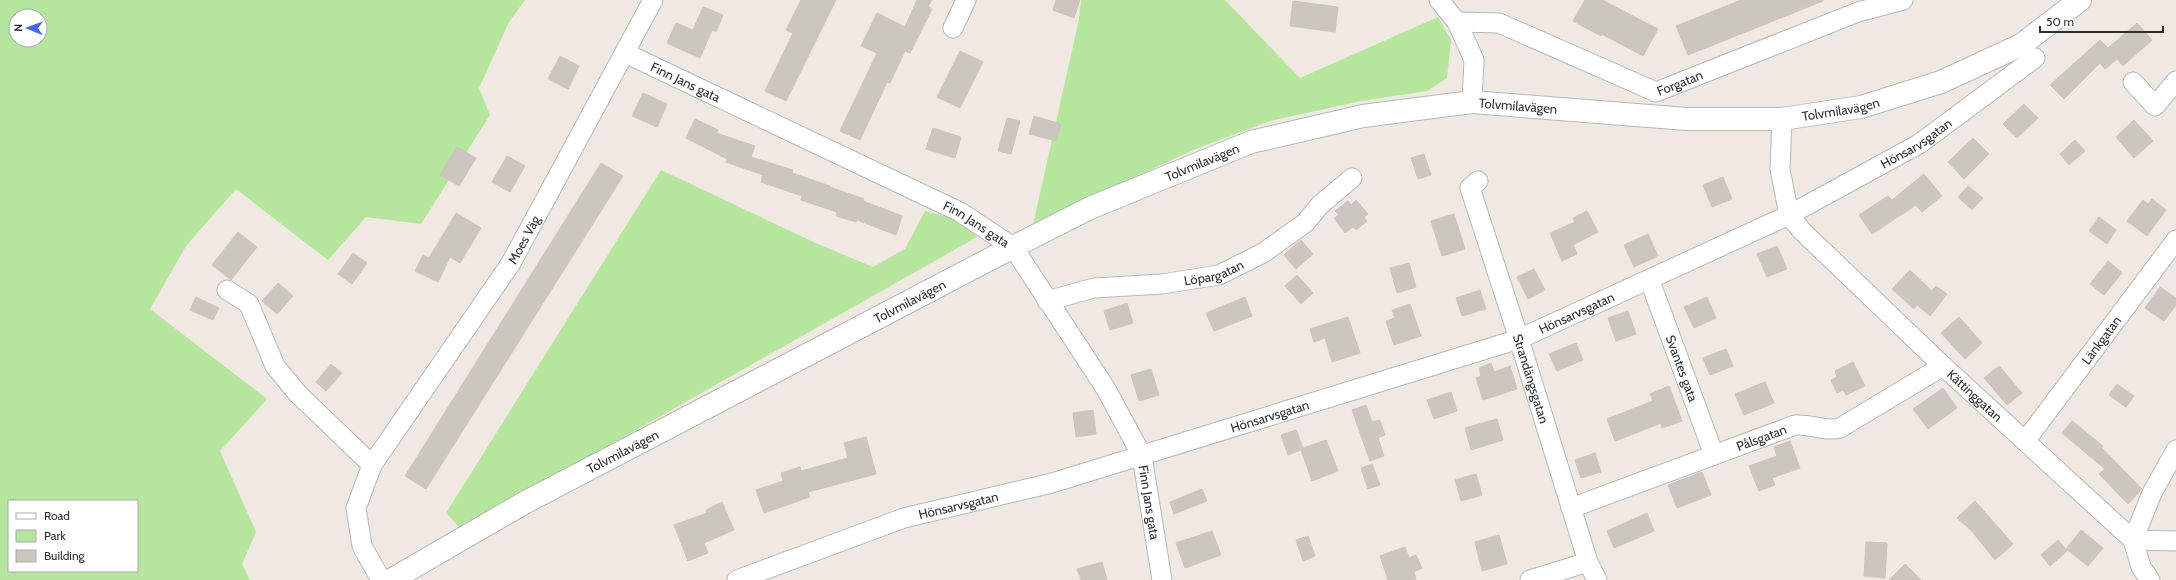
<svg xmlns="http://www.w3.org/2000/svg" width="2176" height="580" font-family="Cabin,sans-serif">
  <style>
    .green { fill: #b6e59e; fill-rule: evenodd }
    .building { fill: #cbc7bf; stroke: #cbc5ba }
    .lines { fill: none; stroke-linecap: round; stroke-linejoin: round }
    .street-casing { stroke: #b4b7c1; stroke-width: 21 }
    .secondary-casing { stroke: #b4b7c1; stroke-width: 24 }
    .street { stroke: #fff; stroke-width: 19 }
    .secondary { stroke: #fff; stroke-width: 22 }
    .labels { text-anchor: middle; dominant-baseline: central; stroke-width: 3; stroke-linejoin: round; paint-order: stroke }
    .street-label { font-size: 13px; fill: #2e2e2e; stroke: #fff }
  </style>
  <rect width="100%" height="100%" fill="#efe9e1"/>
  <g class="green">
    <path d="M0,0H525L509,22L479,88L490,115L421,224L366,217L328,260L236,189L186,246L150,309L267,399L220,451L256,532L242,564L250,580H0ZM16,16H40V40H16ZM9,501H137V571H9Z"/>
    <polygon points="1081,0 1225,0 1300,78 1438,17 1451,40 1447,78 1427,91 1361,101 1270,121 1193,150 1033,225 1079,19"/>
    <polygon points="661,170 820,245 873,267 905,249 925,211 958,220 977,237 461,529 446,513"/>
  </g>
  <g class="building">
    <polygon points="801,0 836,0 786,101 765,91 793,33 786,30"/>
    <polygon points="917,0 932,0 928,7 932,9 910,53 905,51 890,83 887,82 860,140 840,131 877,53 861,46 877,13 905,27"/>
    <polygon points="1056,0 1080,0 1074,18 1053,10"/>
    <polygon points="1585,0 1602,0 1658,29 1643,56 1602,34 1601,36 1573,21"/>
    <polygon points="1741,0 1823,0 1823,1 1688,55 1676,26"/>
    <polygon points="1293,1 1338,7 1335,32 1290,26"/>
    <polygon points="703,7 723,15 716,32 712,30 700,58 667,43 676,23 693,30"/>
    <polygon points="2137,23 2152,40 2123,66 2117,59 2105,69 2100,63 2064,99 2050,85 2100,40 2108,48"/>
    <polygon points="960,51 983,62 960,108 937,97"/>
    <polygon points="560,56 579,66 568,89 548,79"/>
    <polygon points="643,93 667,104 657,127 632,116"/>
    <polygon points="2024,104 2038,118 2017,138 2003,124"/>
    <polygon points="1034,116 1061,124 1056,141 1029,134"/>
    <polygon points="1007,118 1020,121 1011,154 998,151"/>
    <polygon points="695,119 718,130 716,133 755,146 751,157 793,170 792,173 830,186 830,187 864,199 863,201 902,216 896,235 857,220 856,222 836,216 837,212 801,200 802,196 761,182 763,175 726,162 727,159 686,138"/>
    <polygon points="2134,120 2153,141 2134,158 2116,137"/>
    <polygon points="933,128 961,137 955,158 926,149"/>
    <polygon points="1973,138 1989,154 1964,179 1948,162"/>
    <polygon points="2075,140 2085,151 2069,165 2060,154"/>
    <polygon points="457,147 476,158 459,186 440,175"/>
    <polygon points="1424,154 1431,175 1418,179 1411,158"/>
    <polygon points="507,156 525,166 510,192 492,182"/>
    <polygon points="601,163 623,176 426,489 405,476"/>
    <polygon points="1924,174 1942,196 1922,212 1916,205 1872,234 1859,215 1888,196 1892,200"/>
    <polygon points="1723,177 1732,199 1712,207 1703,185"/>
    <polygon points="1968,186 1983,198 1972,210 1958,197"/>
    <polygon points="2152,199 2166,210 2147,236 2127,221 2143,200 2148,204"/>
    <polygon points="1356,200 1368,214 1364,217 1367,221 1356,230 1353,227 1345,233 1334,218 1339,215 1335,211 1348,201 1351,205"/>
    <polygon points="1587,211 1598,232 1573,245 1577,254 1562,261 1550,233 1575,222 1573,218"/>
    <polygon points="456,213 481,228 460,263 450,257 438,282 415,271 423,255 429,258"/>
    <polygon points="1454,214 1465,249 1442,256 1431,221"/>
    <polygon points="2099,217 2116,230 2107,244 2089,231"/>
    <polygon points="238,232 257,247 231,280 212,265"/>
    <polygon points="1648,234 1658,256 1634,267 1624,245"/>
    <polygon points="1301,240 1313,254 1296,269 1284,255"/>
    <polygon points="1777,246 1787,269 1767,277 1757,254"/>
    <polygon points="353,253 367,263 352,284 338,274"/>
    <polygon points="2108,261 2122,273 2104,295 2090,284"/>
    <polygon points="1409,263 1416,287 1397,293 1390,268"/>
    <polygon points="1534,269 1545,290 1528,299 1517,277"/>
    <polygon points="1910,270 1932,291 1936,286 1947,294 1930,316 1917,305 1914,309 1892,289"/>
    <polygon points="1297,275 1313,293 1301,304 1285,286"/>
    <polygon points="278,283 293,296 277,314 262,301"/>
    <polygon points="2160,287 2176,298 2176,305 2164,321 2145,308"/>
    <polygon points="1480,290 1486,309 1462,316 1456,298"/>
    <polygon points="196,297 219,308 213,320 190,310"/>
    <polygon points="1245,297 1252,316 1214,331 1206,313"/>
    <polygon points="1707,297 1716,318 1694,328 1684,307"/>
    <polygon points="1127,303 1133,323 1110,330 1104,311"/>
    <polygon points="1410,304 1421,336 1394,345 1386,321 1395,318 1392,310"/>
    <polygon points="1628,311 1636,334 1616,341 1608,318"/>
    <polygon points="1348,317 1360,353 1332,362 1325,338 1314,342 1310,329"/>
    <polygon points="1959,317 1982,343 1965,359 1941,333"/>
    <polygon points="1576,343 1583,360 1557,371 1549,354"/>
    <polygon points="1726,349 1733,366 1710,375 1703,358"/>
    <polygon points="1853,362 1865,386 1846,395 1843,390 1837,393 1831,380 1837,377 1835,371"/>
    <polygon points="1491,363 1494,372 1510,366 1517,389 1483,400 1476,378 1481,376 1479,368"/>
    <polygon points="331,364 342,373 326,391 316,382"/>
    <polygon points="1999,366 2022,393 2007,405 1984,378"/>
    <polygon points="1151,369 1159,395 1139,401 1131,375"/>
    <polygon points="1765,382 1774,403 1744,415 1735,394"/>
    <polygon points="2117,384 2134,396 2126,407 2109,395"/>
    <polygon points="1669,386 1682,421 1662,428 1661,423 1615,441 1607,419 1653,401 1650,394"/>
    <polygon points="1943,388 1957,408 1928,429 1913,409"/>
    <polygon points="1451,392 1457,411 1434,419 1427,400"/>
    <polygon points="1366,405 1372,422 1380,420 1385,435 1378,438 1384,456 1370,461 1352,410"/>
    <polygon points="1093,410 1096,434 1076,437 1073,413"/>
    <polygon points="1497,419 1503,440 1471,450 1465,428"/>
    <polygon points="2072,421 2103,446 2101,447 2142,489 2128,504 2099,474 2105,469 2062,433"/>
    <polygon points="1296,430 1303,448 1326,440 1338,471 1312,481 1301,450 1288,455 1281,435"/>
    <polygon points="866,437 876,474 808,492 810,497 764,513 756,490 783,481 781,473 800,467 801,471 848,458 844,443"/>
    <polygon points="1790,441 1800,468 1772,478 1775,485 1759,491 1749,466 1777,456 1774,447"/>
    <polygon points="1595,453 1601,472 1581,478 1575,460"/>
    <polygon points="1372,464 1380,485 1368,489 1361,468"/>
    <polygon points="1702,472 1711,495 1677,508 1668,485"/>
    <polygon points="1476,474 1482,495 1461,501 1455,480"/>
    <polygon points="1202,489 1207,501 1174,514 1170,502"/>
    <polygon points="1975,501 2013,544 1995,560 1971,530 1957,518"/>
    <polygon points="722,502 734,530 704,543 708,553 688,561 674,525 707,513 706,510"/>
    <polygon points="1647,513 1654,531 1614,548 1607,531"/>
    <polygon points="2081,530 2103,548 2088,566 2066,549"/>
    <polygon points="1212,531 1221,555 1185,568 1176,543"/>
    <polygon points="1499,535 1507,564 1482,571 1475,542"/>
    <polygon points="1308,536 1315,556 1303,561 1296,540"/>
    <polygon points="2058,540 2067,551 2050,566 2041,555"/>
    <polygon points="1866,542 1887,543 1885,578 1864,576"/>
    <polygon points="1405,547 1409,558 1416,555 1422,568 1414,572 1416,580 1388,580 1380,556"/>
    <polygon points="1102,562 1107,580 1081,580 1077,569"/>
    <polygon points="1905,564 1921,580 1889,580"/>
  </g>
  <g class="lines">
    <g class="street-casing">
      <g id="street">
        <polyline points="1439,0 1457,22 1474,60 1472,102"/>
        <path id="s1" d="M1457,22L1499,23L1656,92L1858,12L1903,0"/>
        <polyline points="953,28 966,0"/>
        <path id="s2" d="M625,53L960,212L1013,247L1106,389L1142,456L1162,580"/>
        <polyline points="2133,82 2155,106 2176,81"/>
        <path id="s3" d="M1782,119L1780,169L1789,215L1802,231L1943,366L2133,540L2141,567L2150,580"/>
        <path id="s4" d="M1478,181L1470,188L1519,339L1588,562L1597,580"/>
        <path id="s5" d="M1650,281L1714,455"/>
        <polyline points="227,290 249,304 275,366 298,394 372,465"/>
        <path id="s6" d="M1047,301L1094,288L1162,284L1219,275L1263,253L1305,223L1320,205L1352,178"/>
        <path id="s7" d="M2026,440L2176,240"/>
        <polyline points="2176,450 2152,493 2133,540 2176,541"/>
        <path id="s8" d="M1571,508L1795,425C1813,424 1824,432 1840,428L1943,366"/>
        <path id="s9" d="M381,580L362,546L356,508L372,465L511,263L653,0"/>
        <path id="s10" d="M737,580L904,518L1052,483L1519,339L1789,215L1919,144L2035,58"/>
        <polyline points="1530,580 1588,562"/>
      </g>
    </g>
    <g class="secondary-casing">
      <g id="secondary">
        <path id="s11" d="M391,580L524,503L1013,247L1090,208L1251,142L1363,116L1472,102L1687,119H1782L1861,107L1941,82L2021,45L2080,0"/>
      </g>
    </g>
    <use href="#street" class="street"/>
    <use href="#secondary" class="secondary"/>
  </g>
  <g class="labels">
    <g class="street-label">
      <text stroke="none"><textPath href="#s1" startOffset="239">Forgatan</textPath></text>
      <text stroke="none"><textPath href="#s2" startOffset="67">Finn Jans gata</textPath></text>
      <text stroke="none"><textPath href="#s11" startOffset="1237">Tolvmilavägen</textPath></text>
      <text stroke="none"><textPath href="#s11" startOffset="1561">Tolvmilavägen</textPath></text>
      <text stroke="none"><textPath href="#s10" startOffset="1262">Hönsarvsgatan</textPath></text>
      <text stroke="none"><textPath href="#s11" startOffset="913">Tolvmilavägen</textPath></text>
      <text stroke="none"><textPath href="#s2" startOffset="391">Finn Jans gata</textPath></text>
      <text stroke="none"><textPath href="#s9" startOffset="395">Moes Väg</textPath></text>
      <text stroke="none"><textPath href="#s6" startOffset="170">Löpargatan</textPath></text>
      <text stroke="none"><textPath href="#s11" startOffset="589">Tolvmilavägen</textPath></text>
      <text stroke="none"><textPath href="#s10" startOffset="882">Hönsarvsgatan</textPath></text>
      <text stroke="none"><textPath href="#s7" startOffset="125">Länkgatan</textPath></text>
      <text stroke="none"><textPath href="#s5" startOffset="93">Svantes gata</textPath></text>
      <text stroke="none"><textPath href="#s4" startOffset="211">Strandängsgatan</textPath></text>
      <text stroke="none"><textPath href="#s3" startOffset="356">Kättinggatan</textPath></text>
      <text stroke="none"><textPath href="#s10" startOffset="558">Hönsarvsgatan</textPath></text>
      <text stroke="none"><textPath href="#s8" startOffset="203">Pålsgatan</textPath></text>
      <text stroke="none"><textPath href="#s11" startOffset="265">Tolvmilavägen</textPath></text>
      <text stroke="none"><textPath href="#s2" startOffset="727">Finn Jans gata</textPath></text>
      <text stroke="none"><textPath href="#s10" startOffset="234">Hönsarvsgatan</textPath></text>
    </g>
  </g>
  <rect x="8" y="500" width="130" height="72" fill="#ffffff" stroke="#ababab"/>
  <rect x="16" y="513" width="20" height="6" fill="#ffffff" stroke="#ababab"/>
  <text x="44" y="520" font-size="12" fill="#2e2e2e">Road</text>
  <rect x="16" y="530" width="20" height="12" fill="#b6e59e" stroke="#ababab"/>
  <text x="44" y="540" font-size="12" fill="#2e2e2e">Park</text>
  <rect x="16" y="550" width="20" height="12" fill="#cbc7bf" stroke="#ababab"/>
  <text x="44" y="560" font-size="12" fill="#2e2e2e">Building</text>
  <g transform="translate(28 28) rotate(271)"><circle r="19" fill="#ffffff" stroke="#ababab"/>
  <path d="M0-3L7 15L0 10L-7 15Z" fill="#4264fb"/>
  <text y="-6" font-size="11" font-weight="bold" text-anchor="middle" fill="#2e2e2e">N</text>
  </g>
  <path d="M2040 26v6h123v-6" fill="none" stroke="#2e2e2e" stroke-width="2"/>
  <text x="2046" y="26" font-size="12" fill="#2e2e2e" stroke="#ffffff" stroke-width="3" paint-order="stroke">50 m</text>
</svg>
